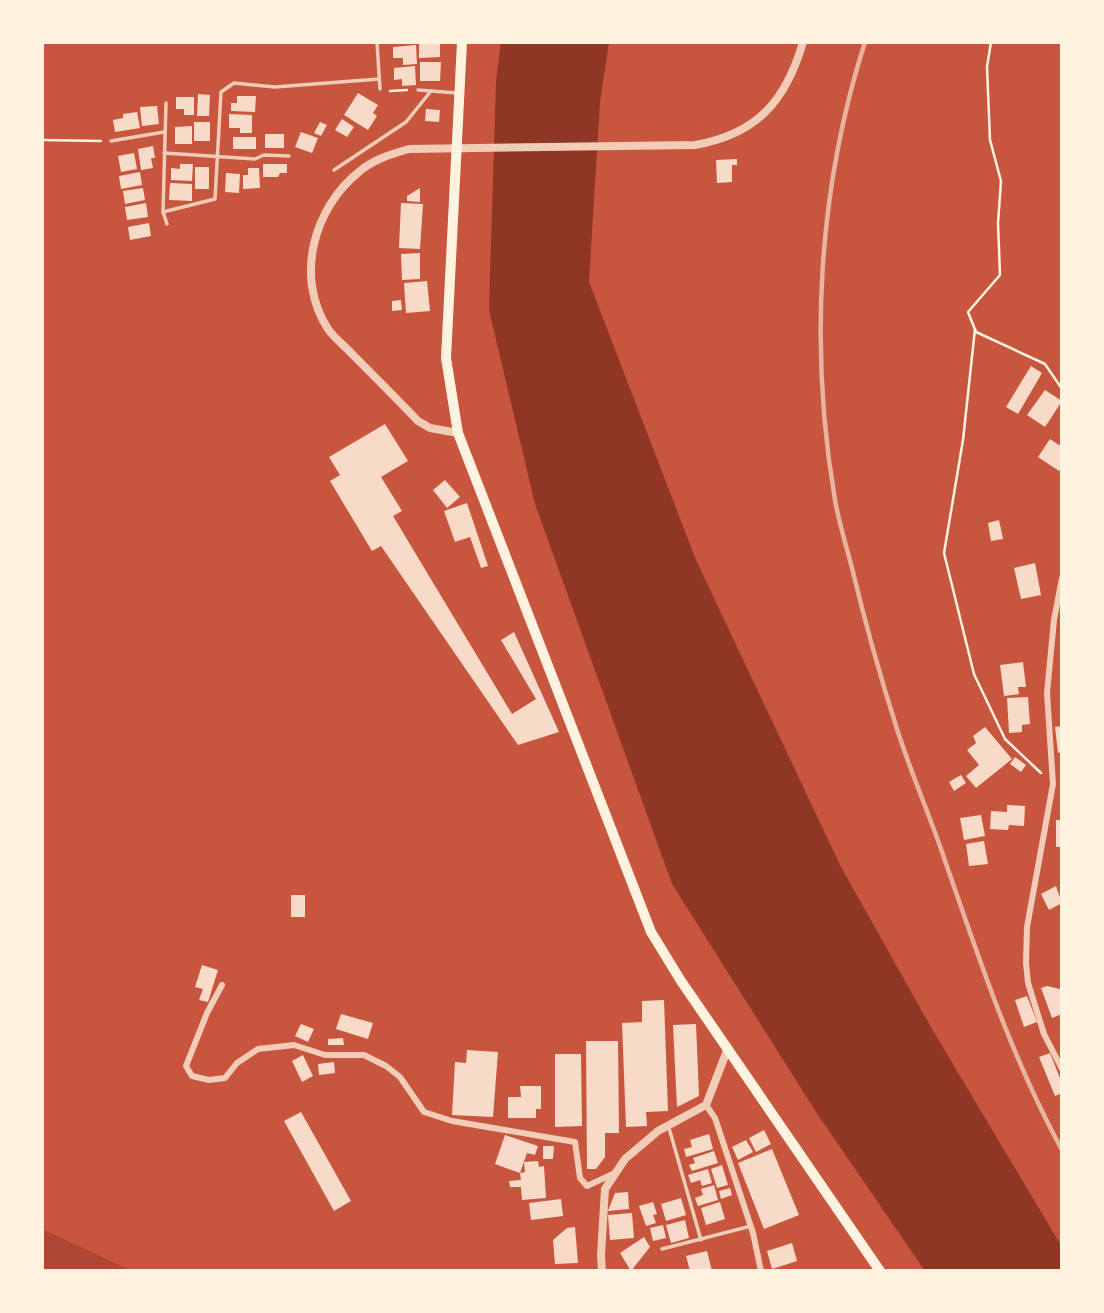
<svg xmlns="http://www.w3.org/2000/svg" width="1104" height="1313" font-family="'Zilla Slab',serif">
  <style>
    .green { fill: #ae4732 }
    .water { fill: #8f3625 }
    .building { fill: #f7dbc8 }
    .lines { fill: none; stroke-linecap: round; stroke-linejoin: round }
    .path { stroke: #fff3e0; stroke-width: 2.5 }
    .service { stroke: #f1ccb7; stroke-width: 3.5 }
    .minor { stroke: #f1ccb7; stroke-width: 6 }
    .tertiary { stroke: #f1ccb7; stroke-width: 8 }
    .trunk { stroke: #fff3e0; stroke-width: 10 }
    .rail { stroke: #e9b49f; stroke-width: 4.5 }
  </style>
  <rect width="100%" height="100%" fill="#c8553d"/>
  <polygon class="green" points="42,1229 126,1268 130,1271 42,1271"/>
  <polygon class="water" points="501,42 609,42 600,102 589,282 696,560 841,867 932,1029 1062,1247 1062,1271 925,1271 816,1112 672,884 535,504 489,310 496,81"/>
  <g class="building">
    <polygon points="440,42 440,57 419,58 419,43"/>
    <polygon points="416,45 417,64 403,65 403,58 393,58 393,47"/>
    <polygon points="420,62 441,62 440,81 420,81"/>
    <polygon points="415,66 416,85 402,86 402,79 394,80 394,68"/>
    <polygon points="358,93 378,105 373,113 377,116 368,130 344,115"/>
    <polygon points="198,94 210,95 209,116 197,116"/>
    <polygon points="237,96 256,96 255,112 231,111 231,103 237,103"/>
    <polygon points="176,97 194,97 194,115 184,115 184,109 176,109"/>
    <polygon points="157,106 159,124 142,126 140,107"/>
    <polygon points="426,109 440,110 439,122 425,121"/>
    <polygon points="137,112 140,128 115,132 113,120 123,118 123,114"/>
    <polygon points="229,114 252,115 252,133 240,133 240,128 229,128"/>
    <polygon points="342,119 354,127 347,137 335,130"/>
    <rect x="194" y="122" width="16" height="19"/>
    <polygon points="320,122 327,125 321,136 314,133"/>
    <polygon points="192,126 192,144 175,144 175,127"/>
    <polygon points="301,132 318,138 312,153 295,147"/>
    <rect x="265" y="134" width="19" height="14"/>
    <rect x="233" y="137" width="23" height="12"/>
    <polygon points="153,146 155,158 151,158 153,168 141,170 138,149"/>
    <polygon points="134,153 137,169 121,172 118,156"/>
    <polygon points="737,159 737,165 732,165 732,182 717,183 716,160"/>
    <polygon points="180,164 193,164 192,181 171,180 171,168 180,169"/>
    <polygon points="263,164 287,164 287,173 280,173 278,177 263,177"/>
    <rect x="195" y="167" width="14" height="22"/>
    <polygon points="248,168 259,168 260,188 243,189 243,175 248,175"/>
    <polygon points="140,172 142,185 121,189 119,176"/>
    <polygon points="226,173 240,174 239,193 225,192"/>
    <polygon points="170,183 192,184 192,201 169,200"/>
    <polygon points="143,188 145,200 125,204 123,191"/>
    <polygon points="420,188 420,202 407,201 407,196"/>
    <polygon points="146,203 148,217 127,220 125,207"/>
    <polygon points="401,203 423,204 420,249 399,248"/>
    <polygon points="149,223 151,236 130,240 128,227"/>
    <polygon points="420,253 420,279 402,280 401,254"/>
    <polygon points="427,281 430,311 406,313 404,283"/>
    <polygon points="401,300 402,310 392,311 392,301"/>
    <polygon points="1031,366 1042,373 1018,414 1006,407"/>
    <polygon points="1045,390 1062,401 1045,427 1027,415"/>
    <polygon points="385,424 408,461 381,477 402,511 393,516 512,714 536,699 501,640 514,632 559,732 518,745 381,546 372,551 330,481 340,475 329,457"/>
    <polygon points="1050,439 1062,447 1062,468 1059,471 1038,457"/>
    <polygon points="445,480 460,497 447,508 433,490"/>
    <polygon points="467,503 488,566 481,568 470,537 455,542 444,511"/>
    <polygon points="999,520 1003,539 991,541 988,523"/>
    <polygon points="1035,563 1041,595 1021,599 1014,568"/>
    <polygon points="1023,662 1026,687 1018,687 1019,694 1004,696 1000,665"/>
    <polygon points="1028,697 1030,724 1022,725 1022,732 1009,733 1007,698"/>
    <polygon points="1062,726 1062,752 1058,753 1055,727"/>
    <polygon points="985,727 1012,759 976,788 966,776 979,765 967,750 976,743 973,736"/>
    <polygon points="1015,757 1026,765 1021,772 1010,764"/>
    <polygon points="961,775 966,783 954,791 949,782"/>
    <polygon points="1007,805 1025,806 1024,826 1009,825 1008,830 990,829 991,811 1007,812"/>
    <polygon points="981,815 985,836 964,840 960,818"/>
    <rect x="1056" y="820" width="6" height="27"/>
    <polygon points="984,841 988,864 969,866 966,844"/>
    <polygon points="1056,886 1062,903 1049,910 1041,894"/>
    <rect x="291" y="895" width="14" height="22"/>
    <polygon points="202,965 218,970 208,1002 199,1000 203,989 195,987"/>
    <polygon points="1047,986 1060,989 1062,995 1062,1014 1052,1018 1041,988"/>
    <polygon points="1027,996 1037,1022 1024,1027 1015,1000"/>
    <polygon points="664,1000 668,1111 646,1112 647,1126 626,1127 622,1023 642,1022 642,1001"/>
    <polygon points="341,1014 373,1023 368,1039 336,1029"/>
    <polygon points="301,1024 314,1029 308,1042 295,1036"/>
    <polygon points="696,1024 699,1096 677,1107 673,1025"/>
    <polygon points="343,1038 344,1045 328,1045 328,1039"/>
    <polygon points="586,1041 618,1041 619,1133 605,1133 605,1157 596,1169 587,1169"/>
    <polygon points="467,1050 498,1052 493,1117 452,1115 455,1062 466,1063"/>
    <polygon points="1050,1053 1062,1083 1062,1093 1055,1096 1039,1057"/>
    <polygon points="555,1054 581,1054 582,1126 555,1127"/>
    <polygon points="303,1055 313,1076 302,1082 292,1061"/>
    <polygon points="334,1062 335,1073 319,1075 318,1064"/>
    <polygon points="520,1086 541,1086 541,1109 536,1109 536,1118 508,1118 508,1097 521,1097"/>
    <polygon points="301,1112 351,1201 334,1211 284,1121"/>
    <polygon points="764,1130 771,1144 756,1152 749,1138"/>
    <polygon points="709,1134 713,1149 686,1157 684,1149 692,1147 690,1140"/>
    <polygon points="505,1135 538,1146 535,1155 527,1153 520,1173 495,1164"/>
    <polygon points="746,1140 753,1152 738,1160 732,1147"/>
    <polygon points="543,1146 554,1146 553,1159 543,1159"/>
    <polygon points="772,1149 799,1215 764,1229 738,1163"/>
    <polygon points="714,1151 718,1163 692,1171 689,1165 695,1163 693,1158"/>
    <polygon points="538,1161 539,1167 544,1166 546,1198 522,1200 521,1187 510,1187 509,1181 521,1180 520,1173 525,1172 524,1162"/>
    <polygon points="722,1165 728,1185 717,1188 711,1169"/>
    <polygon points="708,1169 712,1183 702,1186 700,1180 691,1183 688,1175"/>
    <polygon points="714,1185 718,1200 698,1206 695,1198 703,1195 701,1189"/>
    <polygon points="730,1188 732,1195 721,1199 719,1191"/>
    <polygon points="628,1192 629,1209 608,1211 615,1193"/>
    <polygon points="681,1198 686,1215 666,1221 661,1204"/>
    <polygon points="561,1199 563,1216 531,1220 529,1203"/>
    <polygon points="653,1202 657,1214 653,1215 656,1223 646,1226 639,1206"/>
    <polygon points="720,1202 725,1219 706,1225 701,1208"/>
    <polygon points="632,1213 634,1238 610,1240 608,1215"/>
    <polygon points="685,1220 689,1238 671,1243 666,1225"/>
    <polygon points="663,1225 666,1238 653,1241 650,1228"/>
    <polygon points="575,1227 578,1263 555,1264 553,1240 567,1228"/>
    <polygon points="644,1237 650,1247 631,1271 620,1253"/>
    <polygon points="792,1243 797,1261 772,1269 767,1251"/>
    <polygon points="707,1251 712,1271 690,1271 686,1256"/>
  </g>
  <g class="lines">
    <g class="path">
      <polyline points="991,42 987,67 990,140 1001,181 998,223 1000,275 968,312 976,332 1045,364 1062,389"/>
      <polyline points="390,91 407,90"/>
      <polyline points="42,140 101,141"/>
      <polyline points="975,329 963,440 944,553 974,674 1005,739 1041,773"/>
    </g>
    <g class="service">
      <polyline points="377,42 380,89"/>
      <polyline points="418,90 457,93"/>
      <polyline points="166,103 163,212 167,224"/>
      <polyline points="111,141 164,132"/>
      <polyline points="164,153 255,159 264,155 289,156"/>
      <polyline points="334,170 406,122 431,91"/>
      <polyline points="163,212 215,199 221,92 234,83 275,87 379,79"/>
      <polyline points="669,1128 701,1240"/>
      <polyline points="662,1249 751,1226"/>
    </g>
    <g class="minor">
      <polyline points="1062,578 1054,620 1047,693 1053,784 1027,927 1026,963 1028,983 1044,1034 1062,1069"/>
      <polyline points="222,985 207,1013 186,1066 192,1076 209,1080 225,1078 237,1063 258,1049 294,1045 325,1055 364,1055 386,1066 400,1077 424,1112 452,1121 575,1142 580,1178 587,1186 615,1173"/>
      <polyline points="706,1105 715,1118 753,1233 761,1271"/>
    </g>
    <g class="tertiary">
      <path d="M458,433L430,428L418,421C397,399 376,378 354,356C346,347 335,339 328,329C294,277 314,207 360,171C374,159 392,154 409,149L695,145C757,134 786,101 803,42"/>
      <polyline points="602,1271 601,1255 605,1189 625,1159 658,1131 706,1105 728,1048"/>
    </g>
    <polyline class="trunk" points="462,42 446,358 458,433 651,932 681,981 880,1271"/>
    <path class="rail" d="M865,42C818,189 809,348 835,500C839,523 846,545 852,568C865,622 880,676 897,729C910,770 927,809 941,849C976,950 1010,1055 1062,1150"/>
  </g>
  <rect width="1104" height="1313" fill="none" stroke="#fff3e0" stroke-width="88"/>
</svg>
